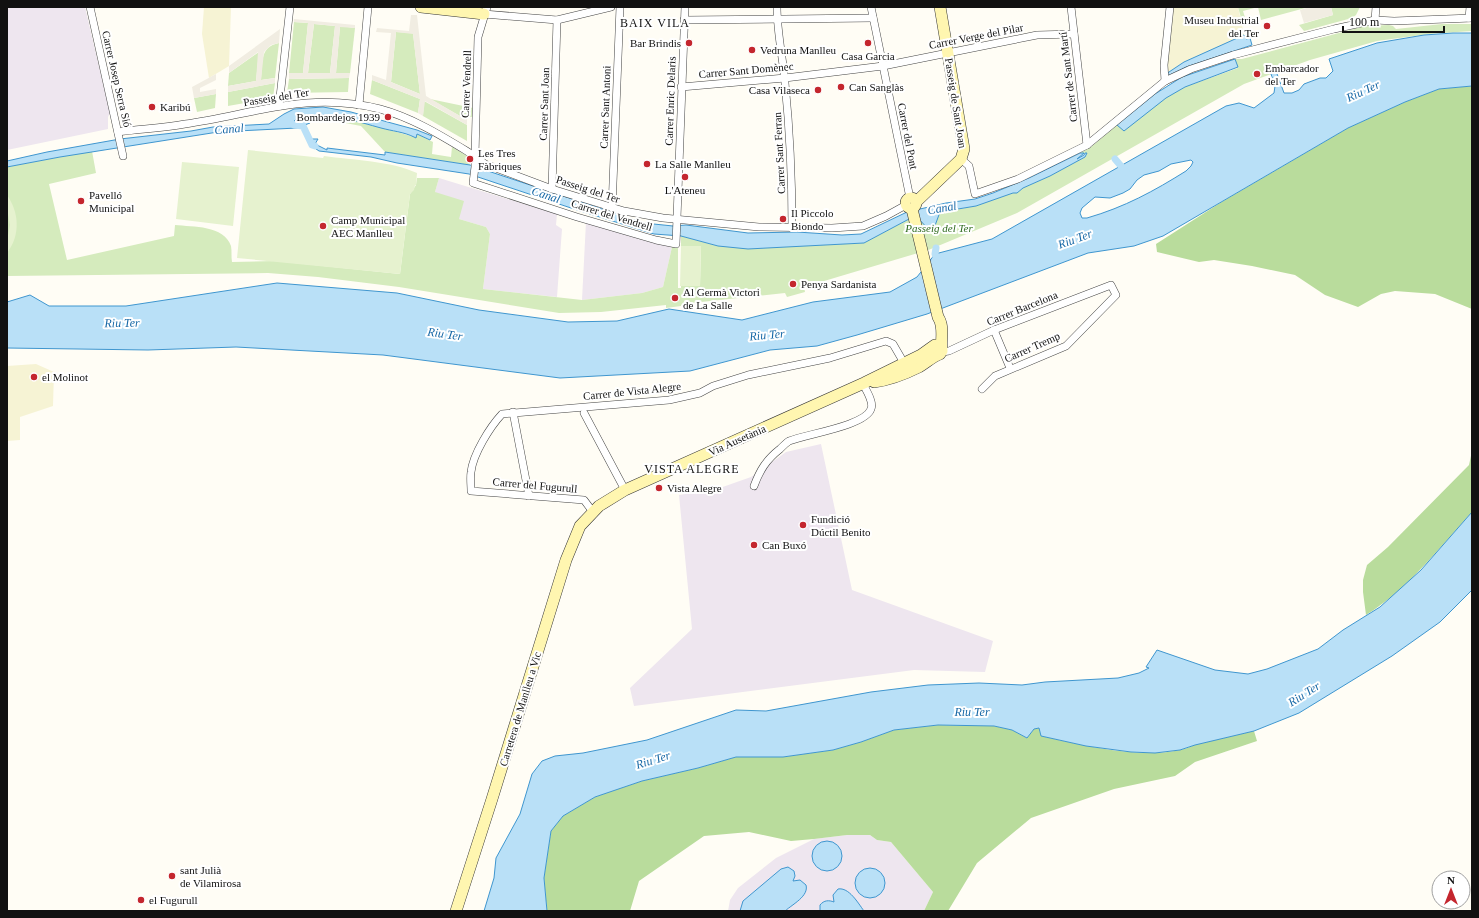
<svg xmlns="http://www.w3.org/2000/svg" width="1479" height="918" font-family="Georgia,serif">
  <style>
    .industrial { fill: #eee6ef }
    .farmland { fill: #f6f3d4 }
    .green { fill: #d5ebbd }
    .forest { fill: #b9dc9c }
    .pitch { fill: #e6f2cf }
    .plaza { fill: #f1ede2; fill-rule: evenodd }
    .water { fill: #b9e0f7; stroke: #3f96cf; fill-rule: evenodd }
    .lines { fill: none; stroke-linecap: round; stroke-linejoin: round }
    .canal { stroke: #b9e0f7; stroke-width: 7 }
    .street-casing { stroke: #444; stroke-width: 8 }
    .secondary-casing { stroke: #333; stroke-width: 12 }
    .street { stroke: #fff; stroke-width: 7 }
    .secondary { stroke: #fff6b0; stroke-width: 11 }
    .poi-dot { fill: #c4262e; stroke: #fff; stroke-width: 1.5 }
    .labels { text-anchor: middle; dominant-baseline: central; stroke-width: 4; stroke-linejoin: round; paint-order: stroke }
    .poi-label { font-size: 11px; fill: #111; stroke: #fff; text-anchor: start }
    .street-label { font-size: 11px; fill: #111; stroke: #fff }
    .park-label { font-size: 11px; font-style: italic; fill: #2f6b1f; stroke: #fff }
    .neighbourhood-label { font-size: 12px; letter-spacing: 1px; fill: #111; stroke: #fff }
    .water-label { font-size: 12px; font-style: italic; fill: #1768a6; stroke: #fff }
  </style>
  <rect width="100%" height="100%" fill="#fffdf5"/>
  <g class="industrial">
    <polygon points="7,7 85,7 110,113 108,117 108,129 7,150"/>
    <polygon points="439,178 557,214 556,225 562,229 557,297 483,289 490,234 486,227 459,219 435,192"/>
    <polygon points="586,222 672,247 663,287 642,293 582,300"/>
    <polygon points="821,444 852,590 993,641 985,672 914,670 634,706 630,688 692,629 679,495 717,489 751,477 786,452"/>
    <polygon points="847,835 870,835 877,840 891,842 933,892 924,911 728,911 730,900 738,888 776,858 814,839"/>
  </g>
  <g class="farmland">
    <polygon points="204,7 231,7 229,66 209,78 202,34"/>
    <polygon points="1172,7 1238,7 1244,35 1184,62 1166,74"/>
    <polygon points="36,364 54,372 53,406 20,417 20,440 7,441 7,366"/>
  </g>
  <g class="green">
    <polygon points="1238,7 1309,7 1261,20 1258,7 1243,11 1247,24 1243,25"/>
    <polygon points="1331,7 1360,7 1356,15 1352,18 1304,31 1299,25 1333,15"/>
    <polygon points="294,22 308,23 303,73 289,73"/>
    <polygon points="314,24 335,26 330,73 308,73"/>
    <polygon points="1442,24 1472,24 1472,31 1429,34 1377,41 1310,60 1244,84 1017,213 926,251 917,217 976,206 1013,193 1017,193 1023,188 1050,176 1085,157 1087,153 1080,153 1091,147 1117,125 1185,87 1238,68 1235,59 1242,59 1365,26 1389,25 1393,26 1396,29"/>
    <polygon points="340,26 355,28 350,73 336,73"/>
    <polygon points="396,32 413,33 420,94 391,82"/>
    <path d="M279,43L275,78L261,80C263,63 259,47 279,43Z"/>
    <polygon points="259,52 256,81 228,86 229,73"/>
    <polygon points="349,78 348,92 287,93 289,79"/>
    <polygon points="372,80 420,99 418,113 370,94"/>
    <polygon points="275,83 273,98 228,106 228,92"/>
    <polygon points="216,94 215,108 197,112 194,98"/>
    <polygon points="430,99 473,108 472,117 460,116"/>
    <polygon points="424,101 467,125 467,141 423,116"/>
    <polygon points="317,114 362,122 414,137 417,134 433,142 432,154 451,157 452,147 471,158 470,165 385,152 361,126 319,118 319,123 310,123 310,120 294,120 300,116"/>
    <path d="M92,151L96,173L49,184L67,260L174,236L175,225C193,227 224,225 231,246C232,251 231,257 232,262L275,261L400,274L410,194L416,185L417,178H439L435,192L464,201L459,219L486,227L490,234L483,289L582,300L642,293L663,287L672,247H678V288H681V286H700L701,246H681V236L718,246H797L864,243L909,219L918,253L804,287L805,292L787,297L785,293L682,304L681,306L666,308V305L601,312L559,313L399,287L318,277L268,273L7,276V167Z"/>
  </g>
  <g class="forest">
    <polygon points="1472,86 1472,309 1435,294 1395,291 1381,294 1358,307 1325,295 1295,275 1252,266 1214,260 1199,262 1157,252 1156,244 1220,203 1348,128 1405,102 1439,89"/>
    <path d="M1472,451V512C1439,548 1408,589 1366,615L1363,592V580L1367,565L1388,547L1469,465Z"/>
    <path d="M938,725L994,726L1012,730L1027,738L1034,729L1039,728L1041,736C1081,745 1140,759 1180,750C1185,749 1190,747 1194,745C1214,740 1234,736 1254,731L1257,741L1195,762L1175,776L1114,789L1031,818L977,863L948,911H924L933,892L891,842L877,840L870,835H847L814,839L791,841L749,832L704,836L639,881L630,911H547L544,878L551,831L563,816L595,797L642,781L698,768L736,757H783L833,750L861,742L894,730Z"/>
  </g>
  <g class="pitch">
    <path d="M248,150L323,158L324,156C353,160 391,161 417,173L416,185H415L414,190L410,194L400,274L237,258Z"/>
    <polygon points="182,162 239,167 233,226 176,219"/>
    <path d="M7,195C19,212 21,235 7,253V241L10,225L7,208Z"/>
    <polygon points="681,246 701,246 700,286 680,286"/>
  </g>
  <g class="plaza">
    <polygon points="1309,7 1331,7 1333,15 1304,23 1300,10"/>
    <path d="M411,15H417L426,96L460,116L467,117V125L425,101L423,116L418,113L420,99L372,80V75L386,80L391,33L376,32L377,28L409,31ZM396,32L413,34L420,94L391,82Z"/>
    <path d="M294,19L355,25V28L340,27L336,73H350L349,78L289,79V73H303L308,23L294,22ZM314,24L335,26L330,73H308Z"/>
    <polygon points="280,29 279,43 271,45 264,52 261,80 275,78 275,83 228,92 228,86 256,81 258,52 229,73 229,66"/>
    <polygon points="216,74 216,80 200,88 200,92 216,89 216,94 194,98 192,87"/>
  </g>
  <g class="water">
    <path d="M1453,33H1472V86L1439,89L1405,102L1348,128L1163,236L1134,246L1088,253L927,314L857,335L817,346L770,350L690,371L560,378L383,355L236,347L148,350L7,348V302L30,295L49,306H126L277,283L397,293L479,310L568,322L617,321L669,309L742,320L813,302L890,292L917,277L935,254L992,239L1226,106L1239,103L1254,108L1274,93L1275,86L1271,74L1276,71L1284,93H1292L1299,90L1304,84L1320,78H1326L1333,71L1329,59L1377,43L1424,35ZM1191,160L1193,162L1191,166L1186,171C1154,191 1125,207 1087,218H1082L1080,213L1082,208L1095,197L1110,198L1123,193L1130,189L1137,180L1144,175L1159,171L1171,164Z"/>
    <polygon points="1244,35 1246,39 1250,38 1252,45 1186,67 1168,76 1166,74 1184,62"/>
    <polygon points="1235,59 1238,67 1185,87 1166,98 1124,131 1117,125 1155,94 1182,77"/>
    <path d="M323,107L351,112L417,130L432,136L430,140L417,134L416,138L414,137C404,132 392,131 381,128C362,123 308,105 294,121L298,119L299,121L310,120V123L297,128L218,132L60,157L7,167V161L47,152L120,139L191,131L213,127L269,124L284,114L294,109Z"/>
    <polygon points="310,139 318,139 315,144 327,150 327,148 385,155 385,152 470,165 644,223 673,226 686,225 748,233 797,232 842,235 861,234 907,212 946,203 975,199 993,193 1029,178 1080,153 1084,153 1077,159 1084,155 1085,153 1087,153 1085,157 1050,176 1023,188 1017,193 1013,193 976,206 940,212 933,231 931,232 917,217 909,219 864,243 748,249 718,246 681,236 654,234 571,208 469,174 397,163 371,157 319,151 309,144"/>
    <polygon points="1472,512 1472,590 1440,622 1392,656 1299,713 1254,731 1195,745 1180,750 1155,753 1131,752 1086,746 1041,736 1039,728 1034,729 1027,738 1012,730 994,726 938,725 894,730 861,742 833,750 783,757 736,757 698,768 642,781 595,797 563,816 551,831 544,878 547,911 484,911 494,878 496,858 520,814 532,774 542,761 555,756 583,753 647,740 736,710 766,711 871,692 928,685 979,683 1022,685 1045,682 1118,678 1139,673 1149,668 1146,667 1157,650 1215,670 1248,674 1267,669 1318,649 1343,630 1380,607 1421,570"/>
    <circle cx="827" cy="856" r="15"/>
    <path d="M788,867L794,871L795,876L793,881L800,880L806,885C809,896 793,904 785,911H740L743,901L781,869Z"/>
    <circle cx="870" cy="883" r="15"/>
    <path d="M838,889C849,887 858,903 864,911H820V905C824,900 829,900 834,902L833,895Z"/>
  </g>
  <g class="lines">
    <g class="canal">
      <polyline points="294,125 303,126 312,145 315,146"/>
      <polyline points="1115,159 1126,172"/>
      <polyline points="936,248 935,254 938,262"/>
    </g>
    <g class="street-casing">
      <g id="street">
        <polyline points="90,7 123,156"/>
        <polyline points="487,7 478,37 475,156 485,164 552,189 624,211 663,218 759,227 832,228 863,226 886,216 906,205"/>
        <path d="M777,7C777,33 783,58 785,83C790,132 792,179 792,228"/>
        <polyline points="871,7 910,198"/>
        <polyline points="1071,7 1087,145"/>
        <polyline points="484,14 557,20 611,7"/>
        <polyline points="1469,18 1470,7"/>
        <polyline points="684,20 873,18"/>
        <polyline points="1375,20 1376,7"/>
        <polyline points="1165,81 1164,65 1170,7"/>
        <polyline points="681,87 785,78 883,66 1037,35 1074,34"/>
        <polyline points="359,105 368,7"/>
        <polyline points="279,106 290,7"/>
        <path d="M118,132C140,129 163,128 185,124C254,114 308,91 380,109C414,118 445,138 475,156V167L473,183L577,217L656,240L676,244L685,7"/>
        <polyline points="961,159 969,166 975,194 1018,179 1087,145 1165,81 1191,69 1233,55 1334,29 1375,20 1394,21 1472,18"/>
        <polyline points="552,189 557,20"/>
        <polyline points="612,208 620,7"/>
        <polyline points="994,330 1010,368"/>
        <polyline points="942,352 949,351 994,330 1111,285 1116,295 1066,346 995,376 982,389"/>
        <polyline points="513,412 529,496"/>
        <polyline points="584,413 625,490"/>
        <path d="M754,486C760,470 766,460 780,449C783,446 786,443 789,441C806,434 865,426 871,409C874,402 866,390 863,384"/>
        <path d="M593,512L584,500L471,491C471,485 470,478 471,472C473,454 490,427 502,414L669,400L700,393L713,386L748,375L830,358L886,341L893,344L904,363"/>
      </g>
    </g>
    <g class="secondary-casing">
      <g id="secondary">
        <polyline points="421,7 484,14"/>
        <circle cx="911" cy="203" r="5"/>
        <polyline points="916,202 961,159 964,149 940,7"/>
        <path d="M874,382C890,380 905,374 919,367C926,363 932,357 940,354L942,351C940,340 945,327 938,317L912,209"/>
        <polyline points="456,911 492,799 566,560 580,526 599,506 625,490 864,383 921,355 935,345"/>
      </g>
    </g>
    <use href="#street" class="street"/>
    <use href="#secondary" class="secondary"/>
  </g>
  <g class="poi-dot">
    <circle cx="1267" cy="26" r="4"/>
    <circle cx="689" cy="43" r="4"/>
    <circle cx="868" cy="43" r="4"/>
    <circle cx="752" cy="50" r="4"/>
    <circle cx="1257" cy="74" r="4"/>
    <circle cx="841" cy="87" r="4"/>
    <circle cx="818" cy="90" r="4"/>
    <circle cx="152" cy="107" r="4"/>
    <circle cx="388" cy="117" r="4"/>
    <circle cx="470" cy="159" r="4"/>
    <circle cx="647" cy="164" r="4"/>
    <circle cx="685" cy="177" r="4"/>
    <circle cx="81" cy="201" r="4"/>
    <circle cx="783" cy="219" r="4"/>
    <circle cx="323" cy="226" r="4"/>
    <circle cx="793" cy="284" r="4"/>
    <circle cx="675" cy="298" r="4"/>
    <circle cx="34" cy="377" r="4"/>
    <circle cx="659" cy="488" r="4"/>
    <circle cx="803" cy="525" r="4"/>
    <circle cx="754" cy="545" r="4"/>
    <circle cx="172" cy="876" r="4"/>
    <circle cx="141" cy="900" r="4"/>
  </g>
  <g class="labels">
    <g class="poi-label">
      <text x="1259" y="20" text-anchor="end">Museu Industrial<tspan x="1259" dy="13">del Ter</tspan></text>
      <text x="681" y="43" text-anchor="end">Bar Brindis</text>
      <text x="760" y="50">Vedruna Manlleu</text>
      <text x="868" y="56" text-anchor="middle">Casa Garcia</text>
      <text x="1265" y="68">Embarcador<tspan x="1265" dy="13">del Ter</tspan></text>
      <text x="849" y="87">Can Sanglàs</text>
      <text x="810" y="90" text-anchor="end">Casa Vilaseca</text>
      <text x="160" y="107">Karibú</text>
      <text x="380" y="117" text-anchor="end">Bombardejos 1939</text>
      <text x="478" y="153">Les Tres<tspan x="478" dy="13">Fàbriques</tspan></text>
      <text x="655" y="164">La Salle Manlleu</text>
      <text x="685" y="190" text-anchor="middle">L'Ateneu</text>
      <text x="89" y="195">Pavelló<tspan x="89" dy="13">Municipal</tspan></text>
      <text x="791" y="213">Il Piccolo<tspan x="791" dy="13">Biondo</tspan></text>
      <text x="331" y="220">Camp Municipal<tspan x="331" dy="13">AEC Manlleu</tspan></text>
      <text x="801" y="284">Penya Sardanista</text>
      <text x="683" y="292">Al Germà Victori<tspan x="683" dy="13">de La Salle</tspan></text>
      <text x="42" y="377">el Molinot</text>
      <text x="667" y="488">Vista Alegre</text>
      <text x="811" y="519">Fundició<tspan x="811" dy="13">Dúctil Benito</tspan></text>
      <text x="762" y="545">Can Buxó</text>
      <text x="180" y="870">sant Julià<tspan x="180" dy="13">de Vilamirosa</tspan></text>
      <text x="149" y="900">el Fugurull</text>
    </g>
    <g class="street-label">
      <text transform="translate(976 36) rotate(-11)">Carrer Verge del Pilar</text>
      <text transform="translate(746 70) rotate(-5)">Carrer Sant Domènec</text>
      <text transform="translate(1068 77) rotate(-97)">Carrer de Sant Martí</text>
      <text transform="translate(117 79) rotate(77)">Carrer Josep Serra Sió</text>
      <text transform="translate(466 84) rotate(-88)">Carrer Vendrell</text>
      <text transform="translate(276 97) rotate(-9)">Passeig del Ter</text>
      <text transform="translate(670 101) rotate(-88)">Carrer Enric Delaris</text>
      <text transform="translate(956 103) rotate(81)">Passeig de Sant Joan</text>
      <text transform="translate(544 104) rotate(-88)">Carrer Sant Joan</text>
      <text transform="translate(605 107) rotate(-88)">Carrer Sant Antoni</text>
      <text transform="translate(908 136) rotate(79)">Carrer del Pont</text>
      <text transform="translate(779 153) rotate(-93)">Carrer Sant Ferran</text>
      <text transform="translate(588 189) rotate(18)">Passeig del Ter</text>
      <text transform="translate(612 215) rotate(17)">Carrer del Vendrell</text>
      <text transform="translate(1022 308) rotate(-22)">Carrer Barcelona</text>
      <text transform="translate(1032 347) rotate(-24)">Carrer Tremp</text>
      <text transform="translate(632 391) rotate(-6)">Carrer de Vista Alegre</text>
      <text transform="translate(737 440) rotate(-24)">Via Ausetània</text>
      <text transform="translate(535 485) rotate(5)">Carrer del Fugurull</text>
      <text transform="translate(520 709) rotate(-73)">Carretera de Manlleu a Vic</text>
    </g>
    <g class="park-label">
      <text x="939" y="228">Passeig del Ter</text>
    </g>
    <g class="neighbourhood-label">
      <text x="655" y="23">BAIX VILA</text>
      <text x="692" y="469">VISTA ALEGRE</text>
    </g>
    <g class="water-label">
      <text transform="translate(1363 91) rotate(-25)">Riu Ter</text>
      <text transform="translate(229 129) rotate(-5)">Canal</text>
      <text transform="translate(546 195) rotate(18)">Canal</text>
      <text transform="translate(942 208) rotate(-10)">Canal</text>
      <text transform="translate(1075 239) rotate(-20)">Riu Ter</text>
      <text transform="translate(122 323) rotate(-1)">Riu Ter</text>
      <text transform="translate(445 334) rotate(8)">Riu Ter</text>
      <text transform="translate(767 335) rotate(-5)">Riu Ter</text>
      <text transform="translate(1304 694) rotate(-32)">Riu Ter</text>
      <text x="972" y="712">Riu Ter</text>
      <text transform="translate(653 760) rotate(-17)">Riu Ter</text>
    </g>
  </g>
  <rect width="1479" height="918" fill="none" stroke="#111111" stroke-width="16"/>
  <g transform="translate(1451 890)"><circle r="19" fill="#ffffff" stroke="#a0a0a0"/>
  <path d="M0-3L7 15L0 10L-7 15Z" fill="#c4262e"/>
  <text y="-6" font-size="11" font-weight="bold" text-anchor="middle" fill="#111111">N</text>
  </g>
  <path d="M1343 26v6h101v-6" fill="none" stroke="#111111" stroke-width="2"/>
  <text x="1349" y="26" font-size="12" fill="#111111" stroke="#ffffff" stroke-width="3" paint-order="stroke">100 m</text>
</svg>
